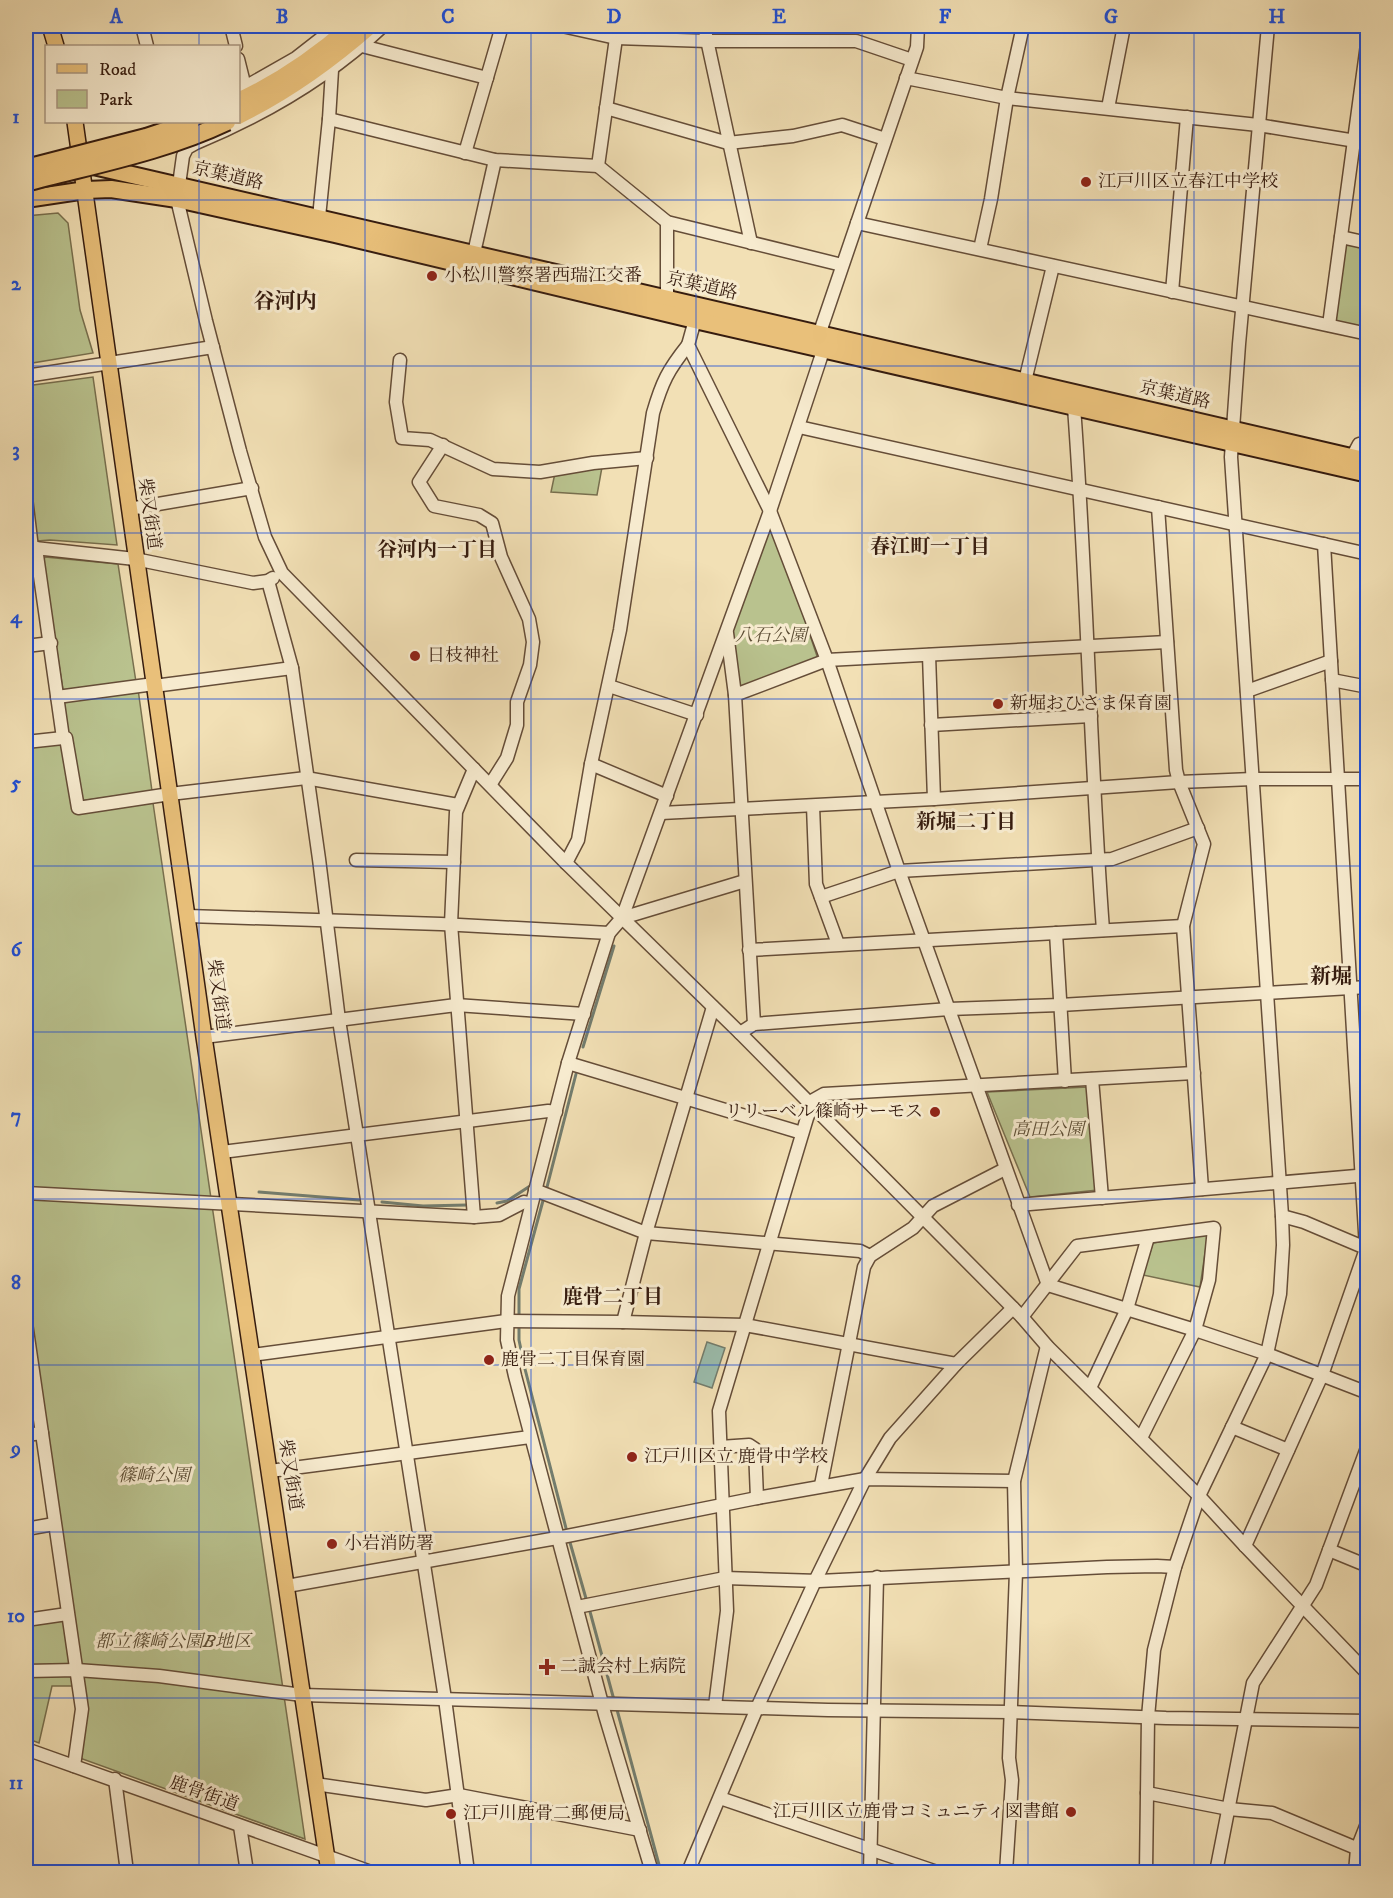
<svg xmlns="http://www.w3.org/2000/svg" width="1393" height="1898" font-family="'IM FELL DW Pica','Noto Serif JP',serif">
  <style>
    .green { fill: #b9c28e; stroke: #786f4e; stroke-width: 1.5 }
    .water { fill: #9bbdad; stroke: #737d6e; stroke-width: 1.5 }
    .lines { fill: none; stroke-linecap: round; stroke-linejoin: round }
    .stream { stroke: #737d6e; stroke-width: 3 }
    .minor-casing { stroke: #654d38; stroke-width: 15 }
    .major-casing { stroke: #361c0f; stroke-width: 18 }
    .highway-casing { stroke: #361c0f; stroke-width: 20 }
    .minor { stroke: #f7ebcf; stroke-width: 12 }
    .major { stroke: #e9c07a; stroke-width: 15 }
    .highway { stroke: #e9c07a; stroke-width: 16 }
    .highway-bridge-casing { stroke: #361c0f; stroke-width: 20; stroke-linecap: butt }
    .highway-bridge { stroke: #e9c07a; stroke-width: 16 }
    .grid { fill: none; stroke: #1d4ed8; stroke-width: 1.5; stroke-opacity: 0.55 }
    .poi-dot { fill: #8f2418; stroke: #f7ebcf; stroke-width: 2 }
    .labels { text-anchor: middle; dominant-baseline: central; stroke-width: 6; stroke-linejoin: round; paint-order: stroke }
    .street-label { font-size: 18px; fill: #361c0f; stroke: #f7ebcf }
    .poi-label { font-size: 18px; fill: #361c0f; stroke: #f7ebcf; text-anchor: start }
    .park-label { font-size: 18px; font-style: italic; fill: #5d4e35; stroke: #f7ebcf }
    .neighbourhood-label { font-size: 20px; font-weight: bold; fill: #361c0f; stroke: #f7ebcf }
    .quarter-label { font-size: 21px; font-weight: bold; fill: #361c0f; stroke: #f7ebcf }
    .neatline { fill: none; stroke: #1d4ed8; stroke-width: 2 }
    .grid-label { font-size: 20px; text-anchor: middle; font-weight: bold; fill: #1d4ed8 }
  </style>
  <rect width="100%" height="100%" fill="#f2e0b5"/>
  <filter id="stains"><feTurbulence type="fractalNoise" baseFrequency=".00333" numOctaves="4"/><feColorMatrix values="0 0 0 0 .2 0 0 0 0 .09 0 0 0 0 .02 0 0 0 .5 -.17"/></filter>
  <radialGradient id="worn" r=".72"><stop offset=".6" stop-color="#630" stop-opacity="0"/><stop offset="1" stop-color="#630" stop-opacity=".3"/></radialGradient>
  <g class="green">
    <polygon points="58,213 68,223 80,310 93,353 26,364 26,216"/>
    <polygon points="1343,243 1367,247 1367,331 1333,323"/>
    <polygon points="93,377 117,545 50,540 37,541 26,457 26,386"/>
    <polygon points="602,467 597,495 551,492 555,473"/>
    <polygon points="768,531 775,531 818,659 740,688 732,633"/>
    <polygon points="45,557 118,564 136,682 66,691 63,690 43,562"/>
    <polygon points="138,689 152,791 80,801 70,733 66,733 61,701"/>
    <polygon points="62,742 75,813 153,803 305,1839 77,1757 81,1686 52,1686 39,1743 26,1738 26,1623 74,1615 26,1282 26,746"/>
    <polygon points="1088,1087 1098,1190 1030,1197 987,1092"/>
    <polygon points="1208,1233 1200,1287 1143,1275 1153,1243"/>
  </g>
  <polygon class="water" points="707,1342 725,1348 712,1388 694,1382"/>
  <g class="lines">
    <g class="stream">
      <polyline points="583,1047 614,946"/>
      <polyline points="546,1191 576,1074"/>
      <polyline points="259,1192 359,1200"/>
      <polyline points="382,1202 423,1206 467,1205"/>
      <polyline points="497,1203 507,1201 530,1186"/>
      <polyline points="519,1316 519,1289 544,1197"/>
      <polyline points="519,1323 519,1340 525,1369 567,1532"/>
      <polyline points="569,1539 587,1602"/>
      <polyline points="589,1608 614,1700"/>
      <polyline points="616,1706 661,1872"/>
    </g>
    <g class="minor-casing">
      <g id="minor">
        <polyline points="142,26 147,46"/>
        <polyline points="231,26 236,46"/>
        <path d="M383,26C328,78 266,114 196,143L187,148L183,156L177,199L206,321L240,451L265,537L282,573L566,863L740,1033L1022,1317L1047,1346L1199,1496L1245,1546L1368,1674"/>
        <polyline points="562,26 616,38 707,41 856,41 912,60"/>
        <polyline points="704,26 751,243"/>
        <polyline points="1367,26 1368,26"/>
        <polyline points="616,38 598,166 667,222 842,265"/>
        <polyline points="362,46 487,78"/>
        <polyline points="238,59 245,87"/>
        <polyline points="906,78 1007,98 1258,125 1368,143"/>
        <polyline points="238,91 296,58 337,26"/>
        <polyline points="606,108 728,143 793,136 842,125 885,139"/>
        <polyline points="1108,108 1124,26"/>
        <polyline points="329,119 495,160 598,166"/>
        <polyline points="465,153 502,26"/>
        <polyline points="319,217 329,119 332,70"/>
        <polyline points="857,223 1368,334"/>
        <polyline points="1341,237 1368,243"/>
        <polyline points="980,249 991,199 1007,98 1023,26"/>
        <polyline points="474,253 495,160"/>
        <polyline points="1172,292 1187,117"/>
        <polyline points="667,298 667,222"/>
        <polyline points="695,320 688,345 770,511 827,660 899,871 1048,1285"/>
        <polyline points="1329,325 1368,37"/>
        <polyline points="400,360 396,402 402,438 430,440 493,469 540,472 593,463 647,458"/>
        <polyline points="26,376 213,347"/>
        <polyline points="1025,381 1053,266"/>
        <path d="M1074,407C1087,581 1090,756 1103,930"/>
        <polyline points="799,427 1368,554"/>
        <polyline points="443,445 419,482 434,506 479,515 492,523 501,557 529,619 533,642 530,665 517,702 517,725 507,758 490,785"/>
        <polyline points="1352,457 1359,444 1368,442"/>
        <polyline points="26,498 32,548"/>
        <polyline points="1158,507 1176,770 1179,782 1204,844 1183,926 1202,1189"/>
        <polyline points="129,509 252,488"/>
        <polyline points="26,547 135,559 253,583 268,581 273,578"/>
        <polyline points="36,548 63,738 66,738 78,808 170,794 306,778 458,805"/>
        <polyline points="268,581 292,668 319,859 339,1020 445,1699 468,1872"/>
        <polyline points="727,633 735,695 754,1024"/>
        <polyline points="26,646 51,643"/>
        <polyline points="929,655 934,799"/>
        <polyline points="1332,680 1368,687"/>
        <polyline points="154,686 292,668"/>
        <polyline points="609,686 697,715"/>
        <polyline points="1247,691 1331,661"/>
        <polyline points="735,695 827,660 1167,642"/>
        <polyline points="57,697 154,684"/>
        <polyline points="931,725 1091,716"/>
        <polyline points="26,742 63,738"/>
        <polyline points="591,764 667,796"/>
        <polyline points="474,769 456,812 451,924 474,1217"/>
        <polyline points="813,806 816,884 838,944"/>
        <polyline points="661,813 934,799 1179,782 1253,779 1368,779"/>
        <polyline points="356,860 454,862"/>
        <path d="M566,863L578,840L591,764L620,630L653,413C662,382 668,370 688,345"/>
        <polyline points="821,897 899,871 1112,859 1198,828"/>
        <polyline points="188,916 441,924 609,933"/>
        <polyline points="622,918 745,881"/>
        <polyline points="1056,933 1065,1081"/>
        <polyline points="749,950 1183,926"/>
        <polyline points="740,1033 754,1024 949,1009 1060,1005 1368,987"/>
        <polyline points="204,1037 456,1005 584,1014"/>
        <polyline points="568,1063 802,1133"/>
        <polyline points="1092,1079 1102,1198"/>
        <polyline points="808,1103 824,1094 1194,1073"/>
        <polyline points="222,1152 548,1111 556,1112"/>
        <polyline points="535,1190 646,1233 860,1251 870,1256"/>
        <polyline points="26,1193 474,1217 499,1215 524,1202 531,1204"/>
        <polyline points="1018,1205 1368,1175"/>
        <polyline points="1282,1216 1304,1222 1368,1249"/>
        <polyline points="1048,1285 1195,1330 1141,1438"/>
        <polyline points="1022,1317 1077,1246 1214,1228 1209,1280 1195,1330 1267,1354 1368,1393"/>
        <polyline points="623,1322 646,1233 713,1007"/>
        <polyline points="26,1323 82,1709 74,1766"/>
        <polyline points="252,1355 506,1321 623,1322 745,1325 956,1364"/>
        <polyline points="1090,1388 1127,1309 1148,1237"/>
        <polyline points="1232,1427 1288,1450"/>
        <polyline points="26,1435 42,1433"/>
        <polyline points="720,1447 749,1445 755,1449 757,1498"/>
        <polyline points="270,1471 530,1437"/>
        <polyline points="821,1485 864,1267 870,1256 913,1228 933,1206 1005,1169"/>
        <polyline points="26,1529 54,1524"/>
        <polyline points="1245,1546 1322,1375 1366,1249 1324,544"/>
        <polyline points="1329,1550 1368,1566"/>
        <polyline points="287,1586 557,1538 757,1498 865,1479 1014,1481"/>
        <polyline points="577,1607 725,1578 819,1581 1107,1567 1157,1566 1175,1567"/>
        <polyline points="26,1620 67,1614"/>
        <polyline points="26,1671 77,1670 159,1676 302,1695 828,1710 1011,1712 1166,1718 1368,1721"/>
        <polyline points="715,1706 727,1611 719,1411 807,1118 812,1106"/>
        <polyline points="26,1749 371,1872"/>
        <polyline points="115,1779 127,1872"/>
        <polyline points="315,1784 426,1800 459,1795 640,1830"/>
        <polyline points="1147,1793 1229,1809 1272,1813 1368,1853"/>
        <polyline points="720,1798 937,1872"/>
        <polyline points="240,1826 247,1872"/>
        <polyline points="652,1872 605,1715 515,1376 507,1340 508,1296 568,1063 609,933 622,918 770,511 821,357 822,326 917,47 918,26"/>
        <polyline points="688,1872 757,1708 815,1581 865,1479 890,1438 956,1364 1013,1308"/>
        <polyline points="870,1872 877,1577"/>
        <polyline points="1006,1872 1012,1780 1009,1758 1016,1572 1014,1481 1047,1346"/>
        <polyline points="1146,1872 1148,1717 1154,1650 1175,1567 1199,1496 1267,1354 1280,1294 1283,1245 1282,1216 1231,457 1239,344 1268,26"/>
        <polyline points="1216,1872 1253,1683 1316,1585 1368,1445"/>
        <polyline points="1355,1872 1357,1849 1368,1821"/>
      </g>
    </g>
    <g class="major-casing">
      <g id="major">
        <polyline points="50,26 56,46"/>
        <polyline points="75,122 204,1037 329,1872"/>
      </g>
    </g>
    <g class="highway-casing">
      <g id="highway">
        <path d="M238,101C279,82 318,55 351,26"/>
        <path d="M238,116C287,92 330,61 370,26"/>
        <polyline points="89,165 1368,461"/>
        <polyline points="26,199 86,190 111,189 177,199 335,234 695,320 1368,474"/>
      </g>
    </g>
    <use href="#minor" class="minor"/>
    <use href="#major" class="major"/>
    <use href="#highway" class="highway"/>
    <g class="highway-bridge-casing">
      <g id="highway-bridge">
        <polyline points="26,168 146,137 191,122"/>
        <path d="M26,183C93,165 164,152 227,122"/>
      </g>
    </g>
    <use href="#highway-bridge" class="highway-bridge"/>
  </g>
  <path class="grid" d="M199,26V46M365,26V1872M531,26V1872M696,26V1872M862,26V1872M1028,26V1872M1194,26V1872M199,122V1872M26,200H1368M26,366H1368M26,533H1368M26,699H1368M26,866H1368M26,1032H1368M26,1199H1368M26,1365H1368M26,1532H1368M26,1698H1368"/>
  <g class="poi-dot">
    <circle cx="1086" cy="182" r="6"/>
    <circle cx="432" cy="276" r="6"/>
    <circle cx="415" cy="656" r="6"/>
    <circle cx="998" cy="704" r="6"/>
    <circle cx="935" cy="1112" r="6"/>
    <circle cx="489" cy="1360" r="6"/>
    <circle cx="632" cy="1457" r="6"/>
    <circle cx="332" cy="1544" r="6"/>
    <path d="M544 1658h6v6h6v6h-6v6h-6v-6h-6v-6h6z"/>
    <circle cx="1071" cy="1812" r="6"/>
    <circle cx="451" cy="1814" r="6"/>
  </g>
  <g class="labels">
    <g class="street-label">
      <text transform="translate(228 176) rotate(13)">京葉道路</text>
      <text transform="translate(702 286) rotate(13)">京葉道路</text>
      <text transform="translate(1175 395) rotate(13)">京葉道路</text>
      <text transform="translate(149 514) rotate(82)">柴又街道</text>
      <text transform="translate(218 995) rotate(82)">柴又街道</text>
      <text transform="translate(290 1475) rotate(81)">柴又街道</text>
      <text transform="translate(204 1794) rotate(20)">鹿骨街道</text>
    </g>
    <g class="poi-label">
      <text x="1098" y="182">江戸川区立春江中学校</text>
      <text x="444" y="276">小松川警察署西瑞江交番</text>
      <text x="427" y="656">日枝神社</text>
      <text x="1010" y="704">新堀おひさま保育園</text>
      <text x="923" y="1112" text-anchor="end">リリーベル篠崎サーモス</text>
      <text x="501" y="1360">鹿骨二丁目保育園</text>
      <text x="644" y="1457">江戸川区立 鹿骨中学校</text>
      <text x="344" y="1544">小岩消防署</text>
      <text x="560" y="1667">二誠会村上病院</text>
      <text x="1059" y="1812" text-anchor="end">江戸川区立鹿骨コミュニティ図書館</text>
      <text x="463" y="1814">江戸川鹿骨二郵便局</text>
    </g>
    <g class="park-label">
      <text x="771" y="636">八石公園</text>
      <text x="1048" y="1130">高田公園</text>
      <text x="154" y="1476">篠崎公園</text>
      <text x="173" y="1642">都立篠崎公園B地区</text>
    </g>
    <g class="neighbourhood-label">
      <text x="930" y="547">春江町一丁目</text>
      <text x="437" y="550">谷河内一丁目</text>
      <text x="966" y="822">新堀二丁目</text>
      <text x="613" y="1297">鹿骨二丁目</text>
    </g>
    <g class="quarter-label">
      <text x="285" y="302">谷河内</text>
      <text x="1331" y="977">新堀</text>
    </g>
  </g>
  <rect width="1393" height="1898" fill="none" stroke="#f2e0b5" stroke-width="66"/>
  <rect x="45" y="45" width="195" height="78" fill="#f7ebcf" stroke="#aa9882" stroke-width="1.5"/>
  <rect x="57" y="64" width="30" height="9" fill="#e9c07a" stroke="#aa9882" stroke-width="1.5"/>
  <text x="99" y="75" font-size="18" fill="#361c0f">Road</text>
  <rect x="57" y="90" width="30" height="18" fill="#b9c28e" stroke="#aa9882" stroke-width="1.5"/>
  <text x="99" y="105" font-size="18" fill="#361c0f">Park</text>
  <rect x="33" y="33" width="1327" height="1832" class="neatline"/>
  <g class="grid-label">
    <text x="116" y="23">A</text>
    <text x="282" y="23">B</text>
    <text x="448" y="23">C</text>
    <text x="614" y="23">D</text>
    <text x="779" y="23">E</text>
    <text x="945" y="23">F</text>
    <text x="1111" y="23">G</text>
    <text x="1277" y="23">H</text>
    <text x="16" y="123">1</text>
    <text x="16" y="290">2</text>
    <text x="16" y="456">3</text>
    <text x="16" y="623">4</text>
    <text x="16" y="789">5</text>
    <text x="16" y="956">6</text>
    <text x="16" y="1122">7</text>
    <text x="16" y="1289">8</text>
    <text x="16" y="1455">9</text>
    <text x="16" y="1622">10</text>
    <text x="16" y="1789">11</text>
  </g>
  <rect width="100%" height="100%" filter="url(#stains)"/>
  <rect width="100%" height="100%" fill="url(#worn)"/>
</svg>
